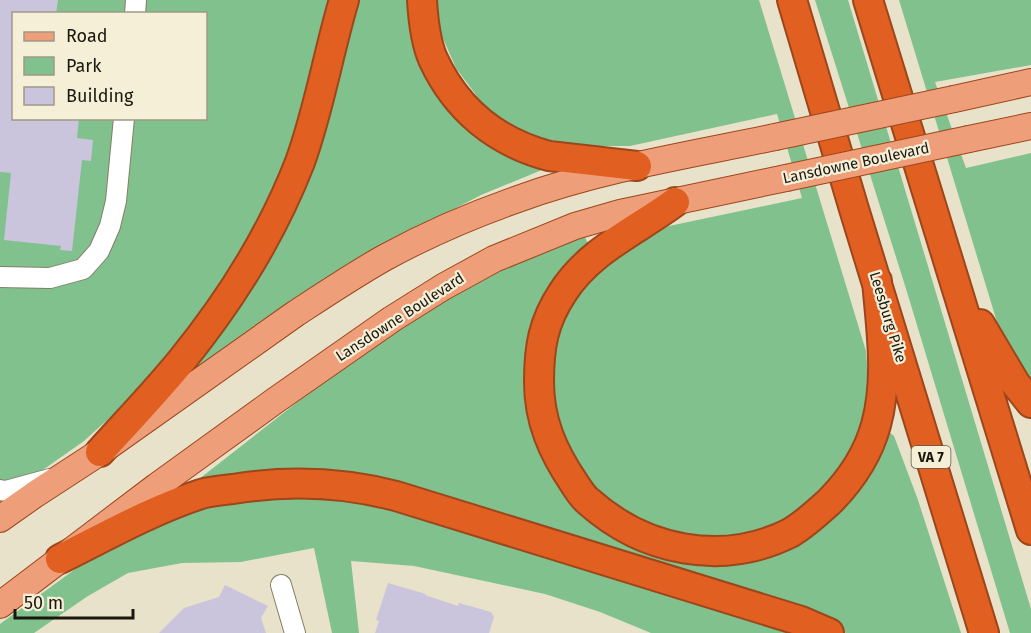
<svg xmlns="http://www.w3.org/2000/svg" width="1031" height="633" font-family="'Fira Sans',sans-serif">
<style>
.green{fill:#80c18e;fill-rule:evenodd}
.building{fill:#cac5dc}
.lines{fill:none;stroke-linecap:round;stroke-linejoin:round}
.minor-casing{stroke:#847e68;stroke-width:22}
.major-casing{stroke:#9c461b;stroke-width:28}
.highway-casing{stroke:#9c461b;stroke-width:32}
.minor{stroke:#fff;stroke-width:20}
.major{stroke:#ee9f7a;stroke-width:26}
.highway{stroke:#e25f22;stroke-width:28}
.major-bridge-casing{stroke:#9c461b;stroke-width:28;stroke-linecap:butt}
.major-bridge{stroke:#ee9f7a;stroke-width:26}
.labels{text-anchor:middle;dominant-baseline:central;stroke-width:4.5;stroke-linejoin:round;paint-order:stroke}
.shield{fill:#f6efd7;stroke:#5c584b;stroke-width:1.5}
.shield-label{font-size:14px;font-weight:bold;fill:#1a170f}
.street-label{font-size:15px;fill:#1a170f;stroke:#f6efd7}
</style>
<rect width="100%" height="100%" fill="#e9e2ca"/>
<!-- green -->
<path class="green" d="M0 0H330L311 83 282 176 224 285 147 384 84 441 0 500ZM14 14H206V118H14Z
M354 0H412L429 70 549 167 481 195 397 239 186 379 220 331Z
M437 0H759L866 351 869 389 866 413 860 434 841 474 782 524 738 538 674 535 634 519 603 498 581 472 566 447 553 399 552 373 556 345 565 315 583 287 606 261 635 241 669 226 802 198 777 114 630 146H583L539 138 508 124 482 103 456 68 438 27Z
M815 0H848L1031 609V633H1010L907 292Z
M899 0H1031V65L935 82 966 168 1031 153V382L1015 358 997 322Z
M585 237 589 246 549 292 544 453 685 560 850 499C860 486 870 474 877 459 882 450 883 440 889 432L894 436 918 500 961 633H846L813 619 411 495 185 490 332 375 393 330 510 262 565 243Z
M293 495 346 497 379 504 810 633H651L600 612 545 594 414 566 351 561 359 633H332L314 548 241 562 182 563 128 573 88 596 34 633H0V624L96 554 182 511 232 500Z"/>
<!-- building -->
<path class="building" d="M0 0H58L56 14H14V118H79L77 138 93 140 91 161 82 160 72 251 60 250 61 246 4 240 11 173 0 172Z
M388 583 426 594 425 595 458 606 459 603 491 612 494 617 489 633H375L379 621 376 620Z
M225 585 268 606 261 618 266 633H159L184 608 219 597Z"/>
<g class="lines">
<defs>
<path id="minor" d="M135 14 136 0
M0 277 50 278 83 269 99 251 110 226 116 201 124 118
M0 490 6 491 50 479
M281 585 295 633"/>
<path id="major" d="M954 99 1031 82
M969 139 1031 126
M0 519 34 495 100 452 295 314C324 295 354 275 384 258 426 235 472 215 518 199 600 169 689 155 775 137
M0 605 157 486 276 400 392 319 443 287 494 259 575 226 620 213 786 178"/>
<path id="highway" d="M422 0C423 17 426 43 433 59 456 109 496 142 549 156L637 166
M792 0 854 209 984 633
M868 0 1031 530
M675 202C636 231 590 250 563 292 543 322 539 347 539 382 539 421 553 452 574 483 578 489 582 496 588 501 644 551 722 567 790 533 804 525 817 513 829 502 850 481 868 454 876 425 889 378 881 328 877 281
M980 324 1015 383 1031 403
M100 452C127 422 156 392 182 360 230 301 272 234 300 162 319 110 328 54 344 0
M60 559C106 536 152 510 201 494 211 491 223 490 233 489 288 480 342 482 396 496L801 621 829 633"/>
</defs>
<!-- minor casing -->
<use href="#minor" class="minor-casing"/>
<!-- major casing -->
<use href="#major" class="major-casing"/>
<!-- highway casing -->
<use href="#highway" class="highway-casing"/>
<!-- minor -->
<use href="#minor" class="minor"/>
<!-- major -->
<use href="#major" class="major"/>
<!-- highway -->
<use href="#highway" class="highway"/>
<defs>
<path id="major-bridge" d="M775 137 954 99
M786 178 969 139"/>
</defs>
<!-- major-bridge casing -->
<use href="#major-bridge" class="major-bridge-casing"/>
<!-- major-bridge -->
<use href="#major-bridge" class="major-bridge"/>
</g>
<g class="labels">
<!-- shield labels -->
<rect class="shield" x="911.5" y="446" width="39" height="22" rx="4.5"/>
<g class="shield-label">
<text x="931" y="457">VA 7</text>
</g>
<!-- street labels -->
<g class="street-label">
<text transform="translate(856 163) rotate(-12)">Lansdowne Boulevard</text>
<text transform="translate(400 317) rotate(-33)">Lansdowne Boulevard</text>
<text transform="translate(888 317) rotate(73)">Leesburg Pike</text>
</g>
</g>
<!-- legend -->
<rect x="12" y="12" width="195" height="108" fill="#f6efd7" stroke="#9e9987" stroke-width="1.5"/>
<rect x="24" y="32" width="30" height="9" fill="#ee9f7a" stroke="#9e9987" stroke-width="1.5"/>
<text x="66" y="42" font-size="18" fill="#1a170f">Road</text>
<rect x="24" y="57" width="30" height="18" fill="#80c18e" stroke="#9e9987" stroke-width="1.5"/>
<text x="66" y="72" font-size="18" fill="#1a170f">Park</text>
<rect x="24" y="87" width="30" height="18" fill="#cac5dc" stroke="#9e9987" stroke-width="1.5"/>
<text x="66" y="102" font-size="18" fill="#1a170f">Building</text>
<!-- scale -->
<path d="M15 609v9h118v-9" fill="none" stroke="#1a170f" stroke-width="3"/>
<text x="24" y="609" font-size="18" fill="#1a170f" stroke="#f6efd7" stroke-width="4.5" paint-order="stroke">50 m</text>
</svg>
